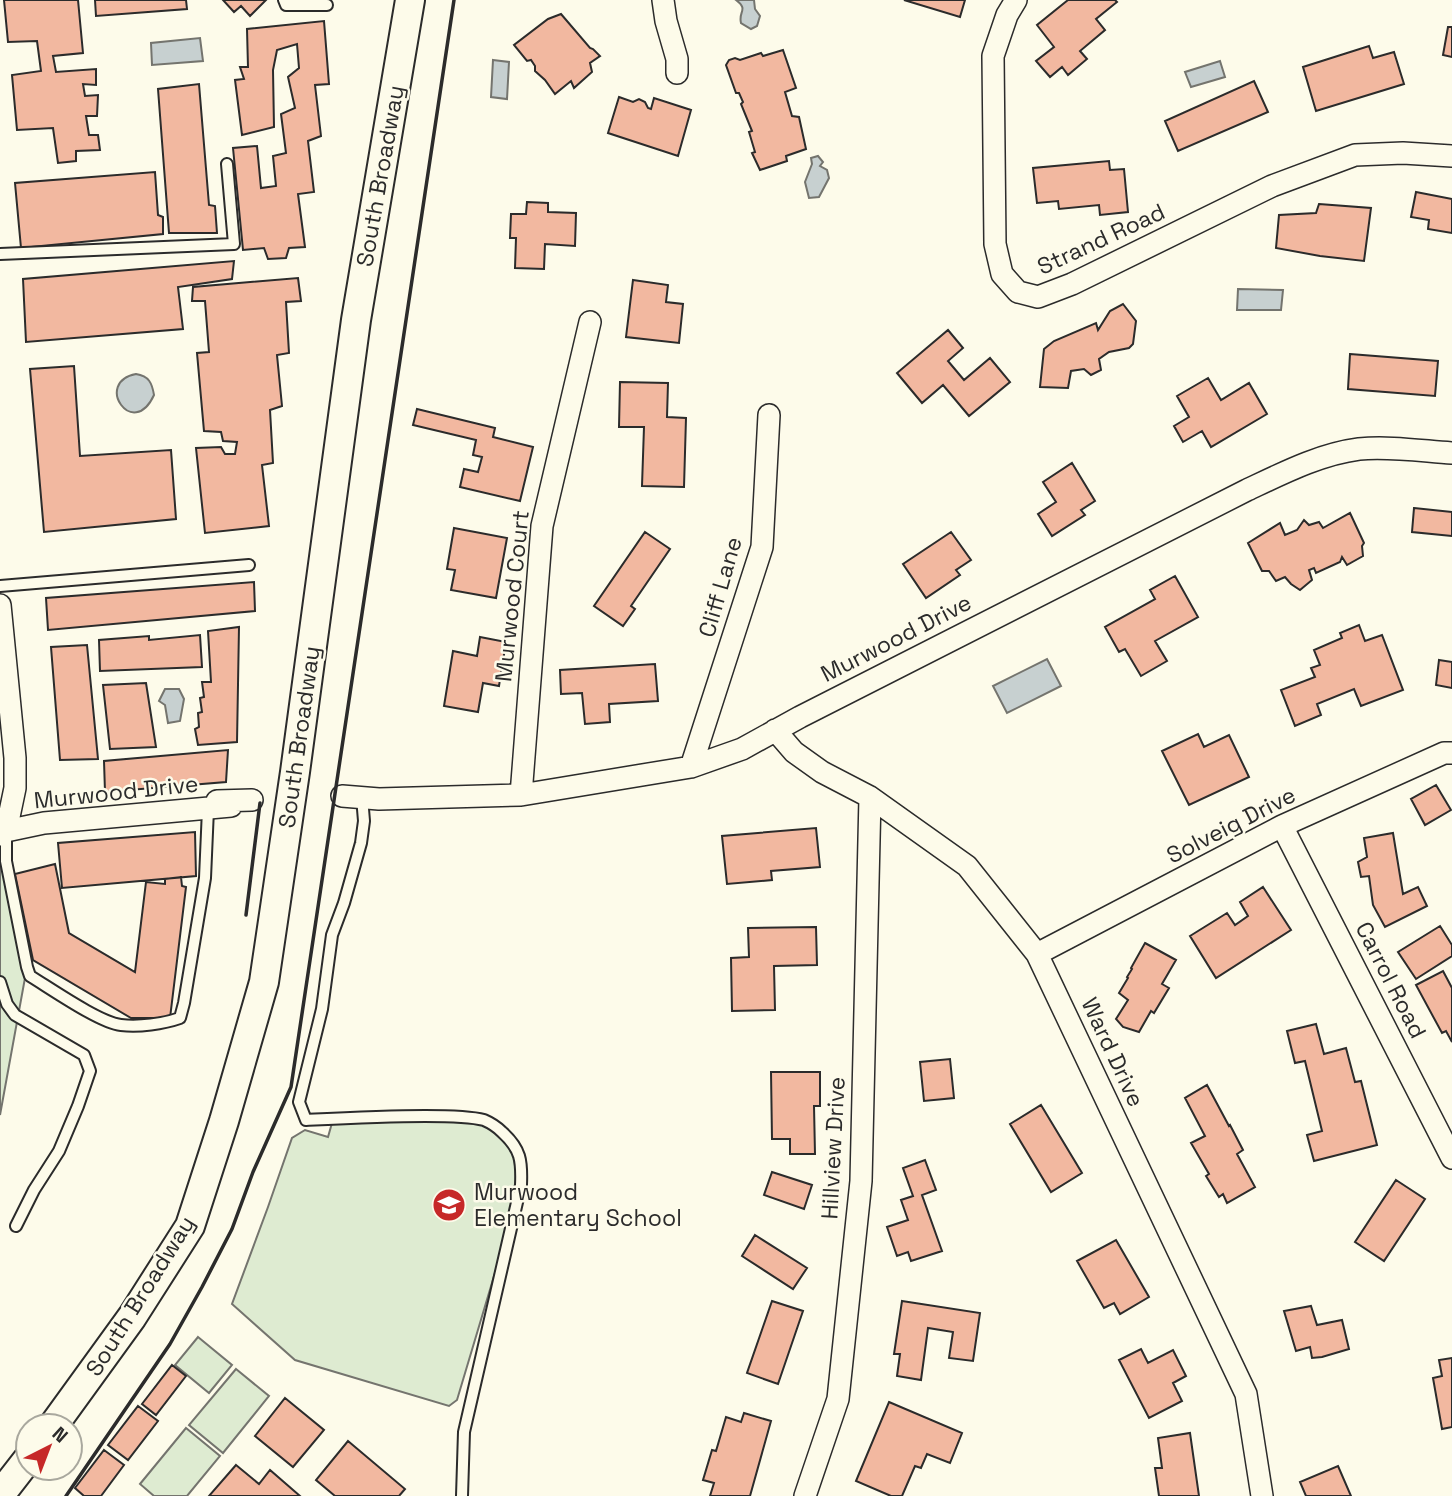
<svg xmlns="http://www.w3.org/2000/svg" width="1452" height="1496" font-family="'Space Grotesk',sans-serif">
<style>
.green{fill:#deebd1;stroke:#74746e;stroke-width:2}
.water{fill:#c7d0d0;stroke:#74746e;stroke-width:2}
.building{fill:#f2b8a0;stroke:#2b2b2b;stroke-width:2}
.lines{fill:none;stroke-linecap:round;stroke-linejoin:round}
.lane-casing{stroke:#2b2b2b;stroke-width:14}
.street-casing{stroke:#2b2b2b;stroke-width:24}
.secondary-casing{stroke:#2b2b2b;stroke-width:32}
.lane{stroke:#fdfbea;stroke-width:10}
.street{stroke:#fdfbea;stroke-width:21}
.secondary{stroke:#fdfbea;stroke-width:28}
.wall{stroke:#2b2b2b;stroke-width:3.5}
.labels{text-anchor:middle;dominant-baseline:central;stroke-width:5;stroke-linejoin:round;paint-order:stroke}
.street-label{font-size:23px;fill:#2b2b2b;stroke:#fdfbea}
.poi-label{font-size:23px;fill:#2b2b2b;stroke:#fdfbea;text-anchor:start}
</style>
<rect width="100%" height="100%" fill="#fdfbea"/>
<!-- green -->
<path class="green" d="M0 835 27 967 0 1115Z
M475 1118 510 1139 519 1176 506 1236 457 1400 449 1406 295 1360 232 1304 268 1207 292 1138 305 1130 328 1137 332 1123Z
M198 1337 232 1365 209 1393 175 1365Z
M236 1369 269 1396 223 1453 189 1425Z
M186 1428 220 1456 187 1496H154L140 1484Z"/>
<!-- water -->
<path class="water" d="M736 0H754L755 9 760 16 757 26 751 29 741 23C738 11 749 10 736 0Z
M200 38 203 61 152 65 151 43Z
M493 60 509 62 507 99 491 97Z
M1220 61 1225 77 1191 87 1185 72Z
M818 156 823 162 820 166 827 170 829 178 819 197 809 198 805 182 812 164 811 158Z
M1238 289 1283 290 1281 310H1237Z
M136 374C149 376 152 383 154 395 133 441 93 382 136 374Z
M1047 659 1061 686 1007 713 993 686Z
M165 689H179L184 699 180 721 168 723 165 705 159 701Z"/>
<!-- building -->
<path class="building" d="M4 0H78L83 53 53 56 56 72 96 69V85L83 84 85 96 98 95 97 116H86L89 135H98L100 150 76 151V161L58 163 53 128 17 130 12 75 41 71 37 41 8 42Z
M95 0H186L187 9 96 16Z
M223 0H266L250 16 241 6 234 12Z
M904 0H965L960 17Z
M1068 0H1115L1117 2 1096 19 1105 30 1080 51 1087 59 1068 75 1062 67 1050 77 1036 61 1054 47 1037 25Z
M561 14 590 48 593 49 600 56 590 63 592 72 574 88 571 81 555 94 545 80 535 71V66L531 60 527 61 514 45 548 19Z
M324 21 329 84 315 85 321 136 308 141 314 192 298 194 305 247 289 248 286 258 268 259 264 248 243 250 233 148 257 146 261 188 276 186 273 156 286 153 281 114 295 108 288 77 299 68 297 44 277 50 273 70 274 127 242 135 235 80 244 79 240 67H248L247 29Z
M1448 27H1452V57L1443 55Z
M1369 46 1373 58 1394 52 1404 84 1316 111 1303 67Z
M783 50 796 88 785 92 792 116 799 117 806 149 786 156 787 161 760 170 752 153 755 152 749 132 752 131 741 104 743 102 739 93H736L726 65 729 60 735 58 740 60 761 53 763 56Z
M1254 81 1268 112 1178 151 1165 121Z
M199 84 209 205 215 206 217 233H169L158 89Z
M619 97 633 102 639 99 645 102 648 108 651 109 654 98 691 110 678 156 608 133Z
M1109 161 1110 170 1124 169 1128 212 1100 215 1099 205 1059 209 1058 201 1037 203 1033 168Z
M155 172 158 215 163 217V234L21 248 15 183Z
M1416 192 1452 199V233L1428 229 1429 220 1411 217Z
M527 202 548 203V212L576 213 575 246 545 244 544 269 515 268 516 238H510L511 214H526Z
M1319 204 1371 208 1364 261 1320 256 1276 248 1279 215 1316 213Z
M234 261 232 279 178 287 183 329 26 342 23 279Z
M298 278 301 301 286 302 289 353 277 355 282 406 270 410 273 463 262 465 269 526 205 533 196 448 221 447 225 454H235L237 442 223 441 221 432 204 431 197 353 209 352 205 301H192L193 287Z
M633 280 668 285 666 302 683 304 679 343 626 337Z
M1123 304 1136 321 1133 344 1129 348 1109 352 1099 359 1101 370 1091 375 1084 369 1071 371 1068 388 1040 387 1044 349 1054 341 1096 323 1098 330 1110 311Z
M948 330 963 348 948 361 964 380 990 358 1010 382 969 416 943 385 922 403 897 373Z
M1350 354 1438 361 1435 396 1348 389Z
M74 366 80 456 171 450 176 519 44 532 30 369Z
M1208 378 1221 400 1249 383 1267 414 1211 447 1202 431 1183 442 1174 426 1189 417 1177 396Z
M620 382 668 383 667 417 686 418 684 487 642 486 644 427H619Z
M417 409 495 428 493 437 533 447 520 501 460 487 464 469 478 472 482 457 473 455 476 440 413 425Z
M1072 463 1095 501 1081 510 1085 515 1052 536 1038 514 1056 502 1043 482Z
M1414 508 1452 512V536L1412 532Z
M1350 513 1364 543 1362 546 1363 556 1347 565 1342 557 1340 562 1316 573 1314 568 1309 570 1312 580 1300 590 1291 584 1285 577 1276 581 1269 571H1262L1248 543 1280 523 1285 535 1297 530 1304 520 1309 525 1319 522 1323 528Z
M454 528 507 538 496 598 451 590 455 570 447 569Z
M645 532 670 549 631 606 635 609 623 626 594 606Z
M951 532 971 560 956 570 960 575 926 598 903 564Z
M1175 576 1198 617 1155 641 1167 661 1141 676 1125 649 1119 652 1105 627 1155 599 1150 590Z
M254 582 255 611 48 630 46 598Z
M1359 625 1365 641 1382 635 1403 690 1361 706 1354 689 1317 704 1321 715 1295 726 1281 690 1315 677 1311 668 1320 665 1314 650 1342 638 1340 633Z
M239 627 237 742 198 745 195 729 199 727 198 713 202 712 200 698 204 697 202 682H211L208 631Z
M200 635 202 667 100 671 99 640 149 636V640Z
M480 637 506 642 499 686 483 683 478 712 444 706 453 651 477 656Z
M87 645 98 759 60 760 51 647Z
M1439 660 1452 662V688L1436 685Z
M655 664 658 701 609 704 610 722 585 724 582 693 561 694 560 670Z
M146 683 156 747 110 749 103 685Z
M1198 734 1204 747 1229 735 1249 777 1189 805 1162 751Z
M228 750 226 782 105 792 104 761Z
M1436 785 1451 810 1425 825 1411 799Z
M816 828 820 867 771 871 772 880 727 884 722 836Z
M195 832 196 876 62 888 58 843Z
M1393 833 1403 894 1418 887 1427 906 1385 927 1373 905 1369 876 1361 877 1358 862 1367 857 1364 838Z
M55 864 69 933 135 972 146 882 165 884V879L181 877 182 886 186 887 170 1018H131L33 960 15 874Z
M1263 887 1291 930 1216 978 1190 936 1227 913 1235 925 1248 916 1240 902Z
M1440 926 1452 945V956L1416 979 1398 952Z
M816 927 817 965 774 966 775 1010 732 1011 731 958 749 957 748 928Z
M1145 943 1176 960 1162 984 1169 988 1154 1013 1151 1011 1139 1032 1123 1027 1116 1019 1128 1000 1119 993 1128 978 1127 977 1132 969 1131 968Z
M1443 971 1452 988V1042L1446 1031 1442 1033 1416 985Z
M1316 1024 1324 1054 1346 1048 1355 1082 1361 1081 1377 1145 1314 1161 1307 1135 1322 1131 1305 1061 1295 1063 1287 1031Z
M950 1059 954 1098 924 1101 920 1062Z
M771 1072H820V1106H814L815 1154H790V1139H772Z
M1207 1085 1229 1126 1230 1125 1243 1150 1237 1154 1255 1187 1227 1203 1223 1194 1219 1197 1206 1176 1209 1174 1191 1143 1205 1136 1185 1098Z
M1041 1105 1082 1173 1051 1192 1010 1124Z
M925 1160 936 1190 922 1195 942 1251 911 1261 908 1252 897 1256 887 1227 908 1220 901 1200 913 1196 903 1168Z
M772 1172 812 1185 804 1209 764 1195Z
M1396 1180 1425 1199 1384 1261 1355 1242Z
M755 1235 807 1268 793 1289 742 1256Z
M1116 1240 1149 1297 1120 1314 1114 1303 1104 1308 1077 1261Z
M772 1301 803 1311 778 1384 747 1373Z
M902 1301 980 1313 973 1361 949 1358 953 1332 928 1328 921 1380 897 1376 900 1354H894Z
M1311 1306 1317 1325 1342 1320 1349 1349 1322 1357 1312 1358 1310 1347 1296 1351 1284 1311Z
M1141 1349 1148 1363 1173 1350 1186 1376 1173 1383 1182 1401 1149 1418 1119 1360Z
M1452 1358V1427L1442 1429 1433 1378 1442 1376 1439 1360Z
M172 1365 186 1376 156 1415 142 1404Z
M285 1398 324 1430 293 1467 255 1436Z
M889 1402 962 1433 950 1463 927 1454 921 1468 915 1466 902 1496H891L856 1481Z
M138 1406 158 1421 128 1460 108 1445Z
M744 1413 771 1421 750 1496H710L714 1483 703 1480 712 1450 716 1451 726 1417 741 1422Z
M1190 1433 1199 1496H1159L1155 1468H1162L1158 1438Z
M348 1441 405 1489 399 1496H335L316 1480Z
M104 1450 124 1465 101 1496H84L75 1488Z
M236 1465 259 1484 270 1470 300 1496H209Z
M1338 1466 1351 1496H1306L1300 1482Z"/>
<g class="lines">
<defs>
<path id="lane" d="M284 0 286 5H327
M0 254 234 244 227 164
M0 586 249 565
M362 797 364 821 361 843 344 903 332 935 322 1009 299 1102 306 1120C346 1118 385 1116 425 1116 441 1116 469 1116 484 1120 491 1123 497 1127 502 1132 521 1149 522 1161 521 1185L464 1432 462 1496
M6 831V861L27 967 30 976C50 988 100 1023 121 1025 139 1027 163 1024 180 1018L184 1003 205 878 208 809
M0 982 7 1004 15 1015 84 1055 90 1071 78 1106 59 1151 34 1190 16 1226"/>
<path id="street" d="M663 0 666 21 677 59V73
M1016 0 1007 15 993 56 995 244 1002 274 1018 292 1038 297 1072 284 1272 186 1355 155 1403 153 1452 156
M0 605 15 758V788L6 831 0 835
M775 730 794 752 822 772 870 797 967 866 1037 954 1246 1394 1262 1496
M691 767 762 547 769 415
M521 795 542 526 590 322
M342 796 379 799 521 795 691 767 742 749 800 717 1247 490C1283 473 1320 454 1359 449 1389 446 1422 451 1452 453
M217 801 252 800
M1282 826 1452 1158
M6 831 44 823 231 806
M1037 954 1282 826 1444 753H1452
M805 1496 838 1399 861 1181 870 797"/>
<path id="secondary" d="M53 1426 132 1317 190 1226 224 1121 264 982 295 772 356 320 410 0
M0 1495 28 1459"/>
</defs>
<!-- lane casing -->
<use href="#lane" class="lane-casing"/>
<!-- street casing -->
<use href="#street" class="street-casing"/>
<!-- secondary casing -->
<use href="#secondary" class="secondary-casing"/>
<!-- lane -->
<use href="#lane" class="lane"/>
<!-- street -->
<use href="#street" class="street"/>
<!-- secondary -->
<use href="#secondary" class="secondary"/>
<!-- wall -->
<path class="wall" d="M246 915 260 803
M66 1496 170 1344 202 1287 232 1229 253 1172 291 1087 454 0"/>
</g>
<!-- icons -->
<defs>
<symbol id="school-disc" viewBox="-11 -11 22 22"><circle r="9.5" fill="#c62828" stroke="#fdfbea"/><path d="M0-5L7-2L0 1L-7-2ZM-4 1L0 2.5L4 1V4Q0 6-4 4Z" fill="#fff"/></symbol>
</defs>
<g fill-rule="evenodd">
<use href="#school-disc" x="430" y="1186" width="38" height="38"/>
</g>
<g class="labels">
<!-- street labels -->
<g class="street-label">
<text transform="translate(380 176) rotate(-80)">South Broadway</text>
<text transform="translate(1101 239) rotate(-25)">Strand Road</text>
<text transform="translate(720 587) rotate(-74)">Cliff Lane</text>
<text transform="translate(512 596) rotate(-84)">Murwood Court</text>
<text transform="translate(896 638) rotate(-27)">Murwood Drive</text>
<text transform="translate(299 737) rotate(-82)">South Broadway</text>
<text transform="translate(116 792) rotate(-6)">Murwood Drive</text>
<text transform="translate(1231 825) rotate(-27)">Solveig Drive</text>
<text transform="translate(1391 980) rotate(63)">Carrol Road</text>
<text transform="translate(1113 1052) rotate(65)">Ward Drive</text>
<text transform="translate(833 1148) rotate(-87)">Hillview Drive</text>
<text transform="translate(140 1296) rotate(-58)">South Broadway</text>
</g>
<!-- poi labels -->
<g class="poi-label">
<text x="474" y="1192">Murwood<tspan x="474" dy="26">Elementary School</tspan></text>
</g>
</g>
<!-- north arrow -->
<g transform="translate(49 1447) rotate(42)"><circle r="33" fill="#fdfbea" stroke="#a9a89e" stroke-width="2"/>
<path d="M0-5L12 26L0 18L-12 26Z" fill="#c62828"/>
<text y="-10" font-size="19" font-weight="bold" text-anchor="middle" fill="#2b2b2b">N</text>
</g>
</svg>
